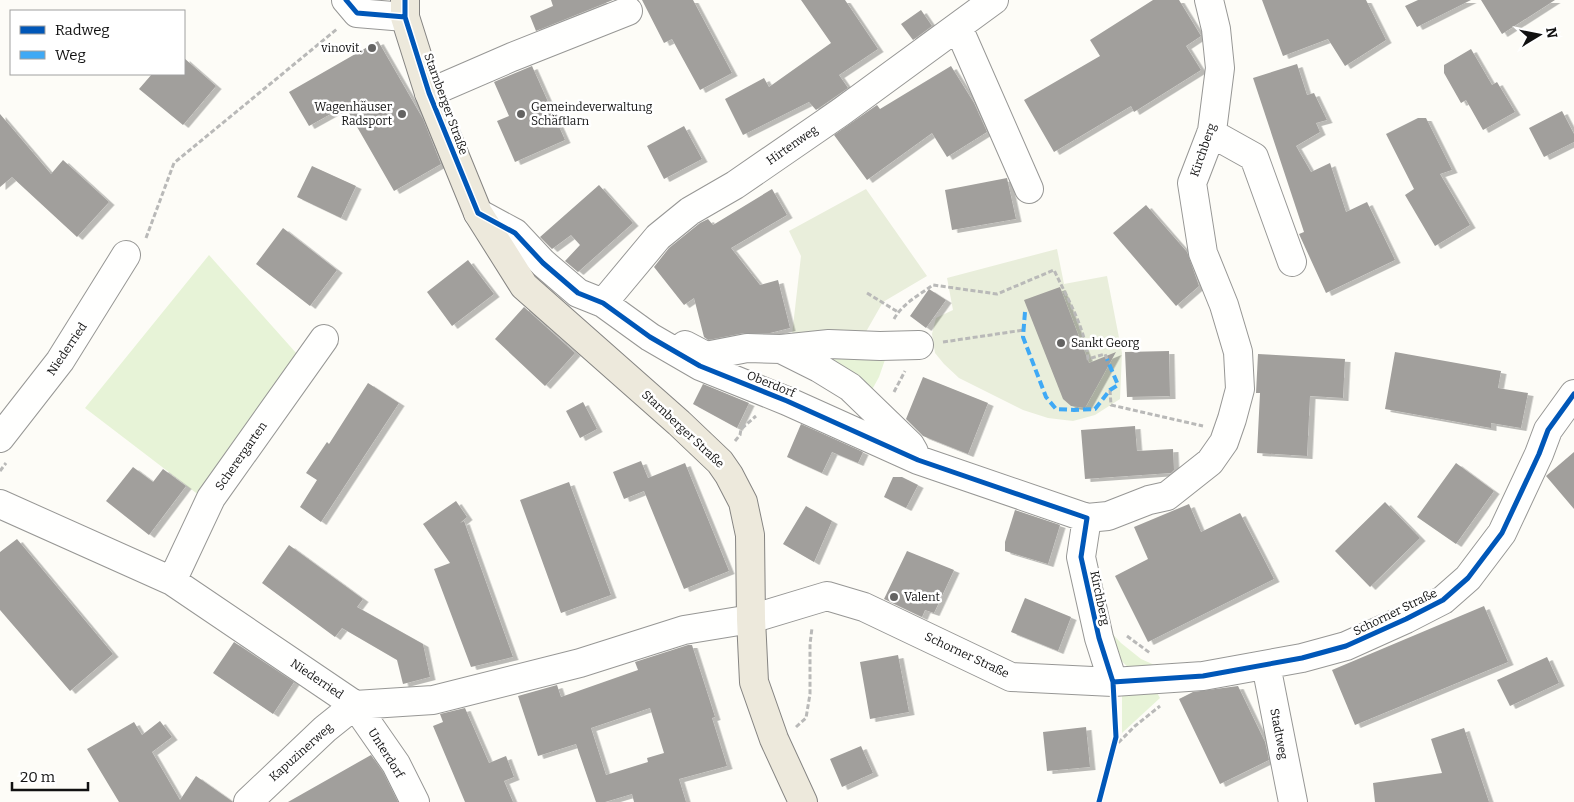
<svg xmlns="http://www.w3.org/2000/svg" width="1574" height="802" font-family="Bitter,serif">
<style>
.green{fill:#e7f3d7}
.cemetery{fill:#e9eedb}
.building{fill:#a19f9c;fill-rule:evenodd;filter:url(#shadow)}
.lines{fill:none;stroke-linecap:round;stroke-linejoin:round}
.minor-casing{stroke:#979795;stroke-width:30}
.major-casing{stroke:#858482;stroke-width:30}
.path{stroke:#b9b9b8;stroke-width:3;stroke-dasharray:5 2.5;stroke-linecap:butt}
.minor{stroke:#fffffe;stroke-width:28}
.major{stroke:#ede9dc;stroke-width:28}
.quiet{stroke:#3fa9f5;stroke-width:4;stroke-dasharray:8 4;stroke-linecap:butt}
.cycleway-casing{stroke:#fff;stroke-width:8}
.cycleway{stroke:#0057b8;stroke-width:5}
.poi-dot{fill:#646362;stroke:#fff;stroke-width:2}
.labels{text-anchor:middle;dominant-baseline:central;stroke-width:5;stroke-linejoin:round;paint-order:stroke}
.poi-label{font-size:12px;fill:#111;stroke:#fff;text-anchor:start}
.street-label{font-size:12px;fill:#111;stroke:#fff}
</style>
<defs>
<filter id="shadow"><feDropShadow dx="5.5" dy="3" stdDeviation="0" flood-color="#0004"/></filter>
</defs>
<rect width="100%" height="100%" fill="#fdfcf7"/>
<!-- green -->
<path class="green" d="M209 255 297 354 204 499 85 408Z
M887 354 879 377 868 397 825 355Z
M1104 625 1121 643 1141 659 1166 670H1131L1114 654Z
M1156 691 1160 698 1122 733V696Z"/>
<!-- cemetery -->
<path class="cemetery" d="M866 189 927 276 883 302 863 337 792 335 801 256 789 231Z
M1057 249 1064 284 1107 276 1122 353 1120 399 1095 415 1073 421 1048 418 1023 410 959 378 944 364 935 353 932 334 936 318 953 310 947 278Z"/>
<!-- building -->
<path class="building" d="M551 0H613L536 31 530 16 553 6Z
M642 0H693L732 73 700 90 672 39 664 43Z
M801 0H845L878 49 839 75 848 88 816 110 809 102 743 135 725 99 764 78 769 87 831 43Z
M1153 0H1179L1201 36 1186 46 1201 70 1134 112 1131 106 1054 152 1024 100 1100 56 1090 40Z
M1262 0H1366L1386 40 1345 66 1328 39 1283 56Z
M1418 0H1471L1417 27 1405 6Z
M1481 0H1555L1502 34Z
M921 10 932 26 913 40 901 24Z
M378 41 423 119 441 164 394 191 345 106 309 126 289 92Z
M1471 49 1492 85 1497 82 1515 112 1483 130 1466 100 1461 103 1444 73V65Z
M184 58 216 86 183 125 139 89 152 74H184Z
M1297 64 1307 95 1314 93 1327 120 1316 123 1320 132 1296 146 1311 172 1330 163 1346 212 1367 202 1395 260 1326 293 1299 234 1304 232 1253 78Z
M532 66 565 140 515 162 497 121 509 116 494 82Z
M951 66 974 103 987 132 947 157 932 133 867 180 834 135 877 105 880 109Z
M1562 111 1574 134V142L1544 157 1529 128Z
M0 114 51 174 63 160 109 202 77 237 12 177 0 187Z
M1418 118H1426L1452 170 1440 174 1470 225 1435 246 1405 195 1414 189 1386 134Z
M684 126 702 159 664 179 647 146Z
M312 166 356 186 341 218 297 197Z
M1007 178 1016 219 952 230 945 190Z
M599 185 633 223 578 272 565 261 580 245 571 235 552 249 540 237Z
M772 189 787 215 731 248 760 285 778 280 790 328 770 333H744L708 340 704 337 694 298 684 305 654 267 669 248 700 223 708 219 713 225Z
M1146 205 1187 252 1199 286 1176 306 1113 233Z
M283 228 337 270 310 306 256 264Z
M468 260 494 294 452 326 427 292Z
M1060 287 1089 363 1116 352 1085 408 1071 406 1063 399 1024 300Z
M929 289 946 300 926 328 910 316Z
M524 307 575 353 545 386 495 339Z
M1169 351 1170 396 1127 397 1125 352Z
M1395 352 1501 371 1498 388 1528 393 1521 428 1491 423V428L1385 409Z
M1258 354 1345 359 1343 398 1310 396 1307 456 1257 453 1260 393H1256Z
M923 377 988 403 968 454 923 436 906 419Z
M368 383 399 403 321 522 300 507 317 480 306 473 327 442 329 444Z
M703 384 749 403 737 428 693 404Z
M583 402 597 429 580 438 566 411Z
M801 424 863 452 858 463 832 452 822 473 787 457Z
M1135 426 1137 451 1173 449 1174 470 1171 473 1085 479 1081 430Z
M1574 452V509L1546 476Z
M641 461 648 478 685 463 729 571 684 589 644 491 624 499 613 472Z
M1456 463 1494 491 1456 544 1417 517Z
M133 467 153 482 163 469 186 486 149 535 106 501Z
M893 477H902L918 485 906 508 884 497Z
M569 482 611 595 561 613 520 500Z
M456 501 467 517 460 523 464 521 513 657 471 667 434 569 450 563 423 524Z
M1385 502 1420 538 1370 587 1335 551Z
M1189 504 1201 532 1240 513 1274 579 1148 642 1115 576 1148 559 1134 527Z
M806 506 832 521 814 562 783 544Z
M1015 510 1060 525 1048 564 1005 551V542Z
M17 539 113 654 70 691 0 610V552Z
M289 545 363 599 357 607 423 644 430 677 403 684 397 660 342 628 335 637 262 583Z
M907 551 954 570 934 613 925 610 922 617 884 599Z
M1025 598 1071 617 1058 651 1011 632Z
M1484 606 1508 662 1355 725 1332 670Z
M234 642 294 682 273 714 213 673Z
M688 645H692L715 717 712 718 727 766 679 779 686 802H634L632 794 605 802H596L576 744 538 756 518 696 557 685 561 697 638 670 635 662ZM650 708 664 753 647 758 648 762 606 775 591 728Z
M898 655 909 712 870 719 860 662Z
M1547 657 1559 683 1510 706 1497 680Z
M1238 686 1265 742 1269 760 1220 784 1179 699 1193 692Z
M465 708 489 763 506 756 514 777 504 781 513 802H465L433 726 443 722 440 714Z
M160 721 172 737 152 752 180 800 196 776 233 802H119L87 749 134 722 142 735Z
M1086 727 1090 767 1047 771 1043 732Z
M1464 728 1489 802H1375L1373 783 1442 773 1431 739Z
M861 746 873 773 842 787 830 759Z
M371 755 383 772 398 802H288Z"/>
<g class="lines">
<defs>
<path id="minor" d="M346 0 357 13 405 17
M958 27 1029 189
M429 93 512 57 628 11
M1211 133 1254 157 1292 262
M478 213 515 233 543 263 578 293 603 303 650 337 700 366 787 401 918 460 1087 518 1108 516 1149 500 1167 496 1210 462 1224 442 1232 419 1240 389 1238 352 1224 305 1203 253 1192 183 1212 131 1220 68 1216 29 1209 0
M603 303 658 237 690 211 735 185 841 112 994 0
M685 345 706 356 747 348 781 349 829 344 880 346 919 345
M781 349 819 368 850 387 910 445 914 452
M0 438 60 361 126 255
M0 504 172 581 355 705 433 700 580 663 684 630 751 619 827 596 864 607 1011 677 1113 682 1203 676 1302 658 1346 646 1406 619 1443 600 1468 578 1502 533 1539 454 1548 430 1574 394
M1087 518 1081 557 1099 638 1113 682
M172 581 211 498 324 339
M1266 665 1293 802
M355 705 396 764 415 802
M248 802 325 729 355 705"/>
<path id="major" d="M405 0V17L429 93 478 213 524 286 679 423 720 462 729 475 743 502 750 535 751 619 754 682 774 739 803 802"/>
</defs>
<!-- minor casing -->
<use href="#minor" class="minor-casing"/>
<!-- major casing -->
<use href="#major" class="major-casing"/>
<!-- path -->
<path class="path" d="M146 238 174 163 337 29
M867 293 898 312
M894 319C902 304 919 295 933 285L997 294 1054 270C1067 298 1085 327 1088 359L1105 354 1107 359
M943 342 1024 330
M1110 390 1111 405 1203 426
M894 392 905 371
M735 441 740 435 741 429 756 416
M0 471 6 463
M1127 636 1150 653
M796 727 806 718 810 694V644L812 628
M1113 748 1135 726 1160 706
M1099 802 1116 737 1114 707"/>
<!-- minor -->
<use href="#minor" class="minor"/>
<!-- major -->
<use href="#major" class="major"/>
<!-- quiet -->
<path class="quiet" d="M1025 312 1023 337 1046 397 1056 409 1074 410 1095 409 1110 390 1118 385 1107 359"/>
<defs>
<path id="cycleway" d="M346 0 357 13 405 17
M405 0V17L429 93 478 213 515 233 543 263 578 293 603 303 650 337 700 366 787 401 918 460 1087 518 1081 557 1099 638 1113 682 1116 737 1099 802
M1113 682 1203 676 1302 658 1346 646 1406 619 1443 600 1468 578 1502 533 1539 454 1548 430 1574 394"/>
</defs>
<!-- cycleway casing -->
<use href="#cycleway" class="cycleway-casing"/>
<!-- cycleway -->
<use href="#cycleway" class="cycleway"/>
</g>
<!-- markers -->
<g class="poi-dot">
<circle cx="372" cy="48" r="5"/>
<circle cx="402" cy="114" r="5"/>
<circle cx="521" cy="114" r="5"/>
<circle cx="1061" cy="343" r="5"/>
<circle cx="894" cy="597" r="5"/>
</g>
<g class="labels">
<!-- poi labels -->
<g class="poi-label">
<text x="362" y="48" text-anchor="end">vinovit.</text>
<text x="392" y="107" text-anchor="end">Wagenhäuser<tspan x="392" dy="14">Radsport</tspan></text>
<text x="531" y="107">Gemeindeverwaltung<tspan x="531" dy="14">Schäftlarn</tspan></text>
<text x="1071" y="343">Sankt Georg</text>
<text x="904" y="597">Valent</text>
</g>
<!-- street labels -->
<g class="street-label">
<text transform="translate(446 104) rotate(70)">Starnberger Straße</text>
<text transform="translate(792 145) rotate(-35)">Hirtenweg</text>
<text transform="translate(1203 150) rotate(-71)">Kirchberg</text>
<text transform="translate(67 349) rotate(-56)">Niederried</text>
<text transform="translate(771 384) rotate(22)">Oberdorf</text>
<text transform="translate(683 429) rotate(43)">Starnberger Straße</text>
<text transform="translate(241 456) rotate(-55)">Scherergarten</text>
<text transform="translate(1100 598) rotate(78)">Kirchberg</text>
<text transform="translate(1395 612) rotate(-26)">Schorner Straße</text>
<text transform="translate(967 655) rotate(25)">Schorner Straße</text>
<text transform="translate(317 679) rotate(34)">Niederried</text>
<text transform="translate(1279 734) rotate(79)">Stadtweg</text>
<text transform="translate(301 752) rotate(-42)">Kapuzinerweg</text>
<text transform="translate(386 753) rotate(58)">Unterdorf</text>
</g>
</g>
<!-- legend -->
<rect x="10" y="10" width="175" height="65" fill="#ffffff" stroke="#a0a0a0"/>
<rect x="20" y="26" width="25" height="8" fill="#0057b8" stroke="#a0a0a0"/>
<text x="55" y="35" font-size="15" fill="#111111">Radweg</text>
<rect x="20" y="51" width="25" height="8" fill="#3fa9f5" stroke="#a0a0a0"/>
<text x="55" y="60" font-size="15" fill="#111111">Weg</text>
<!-- north arrow -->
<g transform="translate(1539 35) rotate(80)" stroke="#ffffff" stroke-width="4" paint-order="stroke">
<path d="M0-4L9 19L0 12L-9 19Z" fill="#111111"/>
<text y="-8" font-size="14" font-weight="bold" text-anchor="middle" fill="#111111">N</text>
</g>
<!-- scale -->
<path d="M12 782v8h76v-8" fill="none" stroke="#111111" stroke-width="2.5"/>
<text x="20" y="782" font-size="15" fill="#111111" stroke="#ffffff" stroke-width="4" paint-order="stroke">20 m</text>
</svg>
